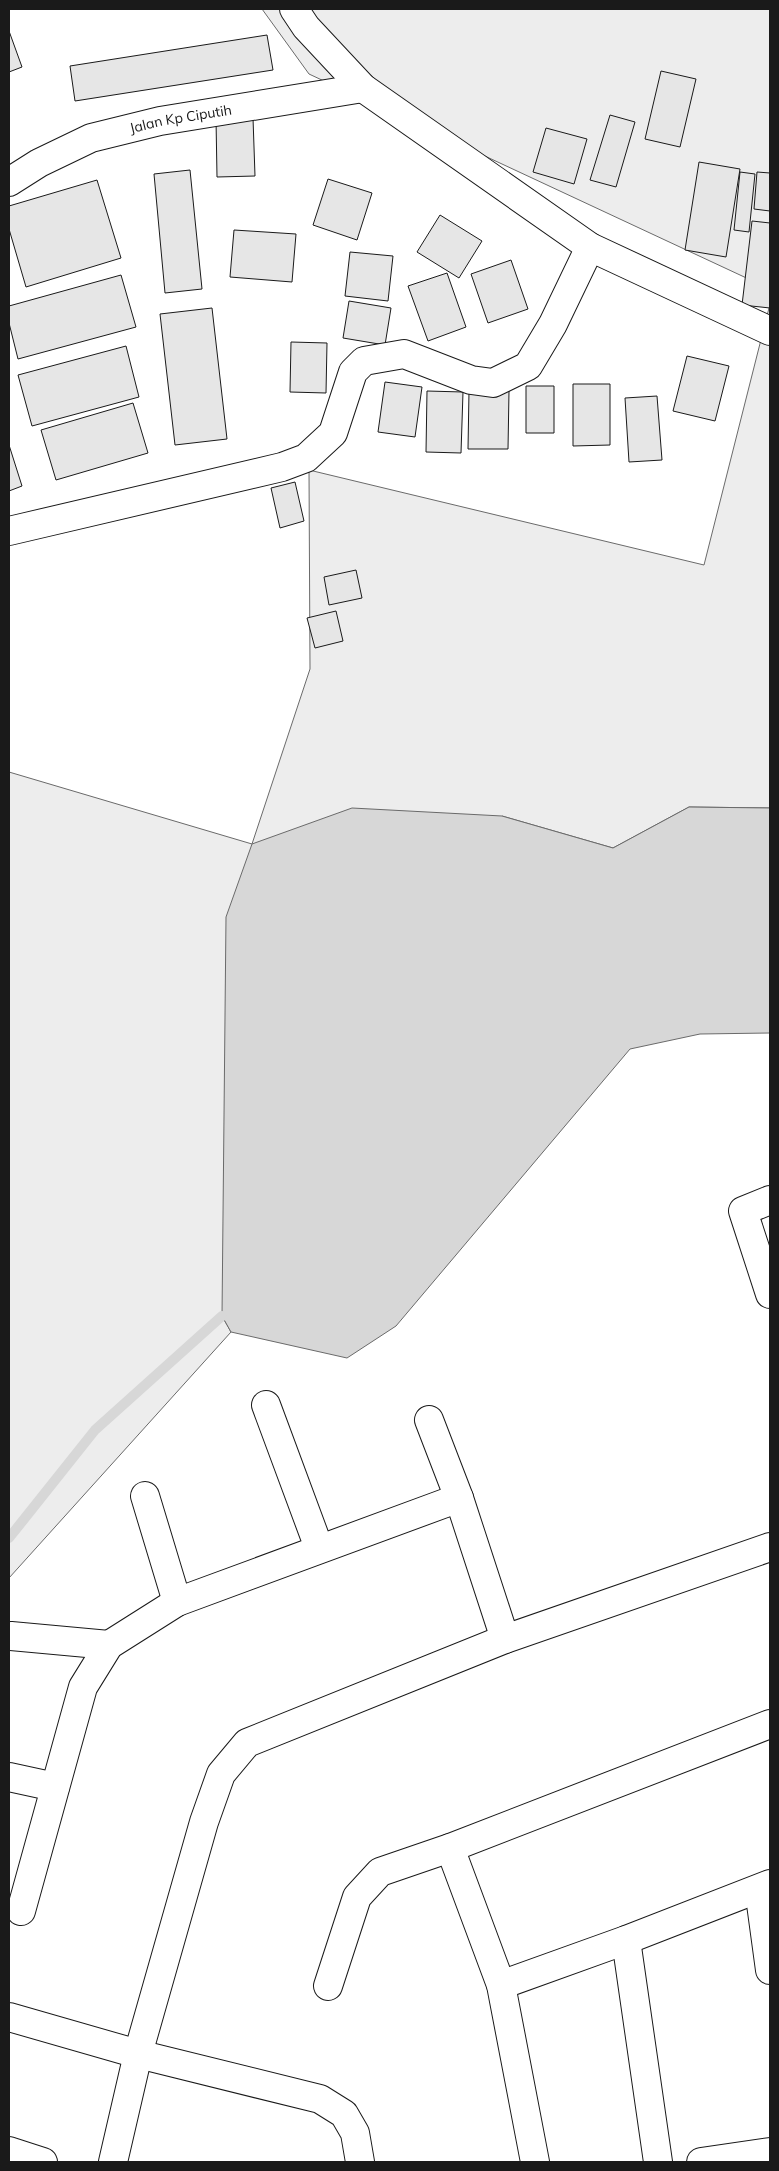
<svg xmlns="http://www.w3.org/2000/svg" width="779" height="2171" font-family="Mulish,sans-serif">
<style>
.built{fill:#ededed;stroke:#6a6a6a}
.water{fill:#d7d7d7;stroke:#6a6a6a}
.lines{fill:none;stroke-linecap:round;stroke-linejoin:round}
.stream{stroke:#d7d7d7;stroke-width:10}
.building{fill:#e6e6e6;stroke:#1a1a1a}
.minor-casing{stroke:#1a1a1a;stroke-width:30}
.minor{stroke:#fff;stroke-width:28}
.labels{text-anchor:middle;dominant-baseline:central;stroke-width:4;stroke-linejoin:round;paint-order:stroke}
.street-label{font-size:14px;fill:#1a1a1a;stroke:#fff}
</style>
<rect width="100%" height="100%" fill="#fff"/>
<!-- built -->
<path class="built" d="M262 9H770V289L309 74Z
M770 304V808L689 807 613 848 502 816 222 1316 231 1332 9 1578V772L252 844 310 669 309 470 704 565Z"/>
<!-- water -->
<path class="water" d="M689 807 770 808V1033L700 1034 630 1049 396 1326 347 1358 231 1332 222 1316 226 917 252 844 352 808 502 816 613 848Z"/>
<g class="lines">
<!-- stream -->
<path class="stream" d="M9 1538 95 1430 222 1316"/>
</g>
<!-- building -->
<path class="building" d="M9 31 22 67 9 72Z
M267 35 273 70 75 101 70 66Z
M661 71 696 79 680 147 645 139Z
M610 115 635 122 616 187 590 180Z
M253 118 255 176 217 177 216 119Z
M546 128 587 139 574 184 533 172Z
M699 162 740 169 726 257 685 250Z
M190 170 202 289 165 293 154 174Z
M740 172 755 174 749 232 734 230Z
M757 172 770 173V211L754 209Z
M328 179 372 193 357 240 313 225Z
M97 180 121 258 26 287 9 229V206Z
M440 215 482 241 459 278 417 252Z
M752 221 770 223V308L742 305Z
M234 230 296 234 292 282 230 277Z
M350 252 393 256 388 301 345 296Z
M511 260 528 309 488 323 471 274Z
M447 273 466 327 428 341 408 286Z
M121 275 136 327 18 359 9 323V306Z
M349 301 391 308 385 345 343 338Z
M212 308 227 439 175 445 160 314Z
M291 342 327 343 326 393 290 392Z
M126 346 139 397 32 426 18 375Z
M687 356 729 366 715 421 673 411Z
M385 382 422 387 415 437 378 432Z
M573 384H610V445L573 446Z
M526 386H554V433H526Z
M427 391 463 392 461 453 426 452Z
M469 391H509L508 449H468Z
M657 396 662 460 629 462 625 398Z
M133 403 148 453 56 480 41 430Z
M9 445 22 486 9 491Z
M295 482 304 521 280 528 271 488Z
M356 570 362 598 329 605 324 577Z
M336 611 343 641 315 648 307 618Z"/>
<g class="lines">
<defs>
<g id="minor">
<path d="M294 9 306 27 363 88 590 247 770 331"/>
<path id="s1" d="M9 182 39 163 91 138 160 121 363 88"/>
<path d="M9 531 282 467 306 458 333 433 353 372 364 361 404 354 471 380 493 383 528 366 553 324 590 247"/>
<path d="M770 1200 743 1211 770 1294"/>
<path d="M266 1405 319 1548"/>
<path d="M429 1420 459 1498"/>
<path d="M145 1496 177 1602"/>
<path d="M11 1636 109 1645"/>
<path d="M9 1777 55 1787"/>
<path d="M450 1848 501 1985 535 2162"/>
<path d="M759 1889 770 1970"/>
<path d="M21 1911 83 1687 109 1645 177 1602 459 1498 505 1639"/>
<path d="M626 1940 658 2162"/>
<path d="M501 1985 626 1940 770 1884"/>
<path d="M328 1986 357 1897 380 1872 450 1848 770 1724"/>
<path d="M9 2017 138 2054 320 2099 344 2114 355 2133 360 2162"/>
<path d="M9 2151 43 2162"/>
<path d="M113 2162 138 2054 204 1822 221 1774 247 1743 505 1639 770 1547"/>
<path d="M701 2162 770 2152"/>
</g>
</defs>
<!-- minor casing -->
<use href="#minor" class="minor-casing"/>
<!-- minor -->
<use href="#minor" class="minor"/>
</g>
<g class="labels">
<!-- street labels -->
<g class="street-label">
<text stroke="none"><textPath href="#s1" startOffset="185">Jalan Kp Ciputih</textPath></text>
</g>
</g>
<!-- border -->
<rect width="779" height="2171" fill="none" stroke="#1a1a1a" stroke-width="20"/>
</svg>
